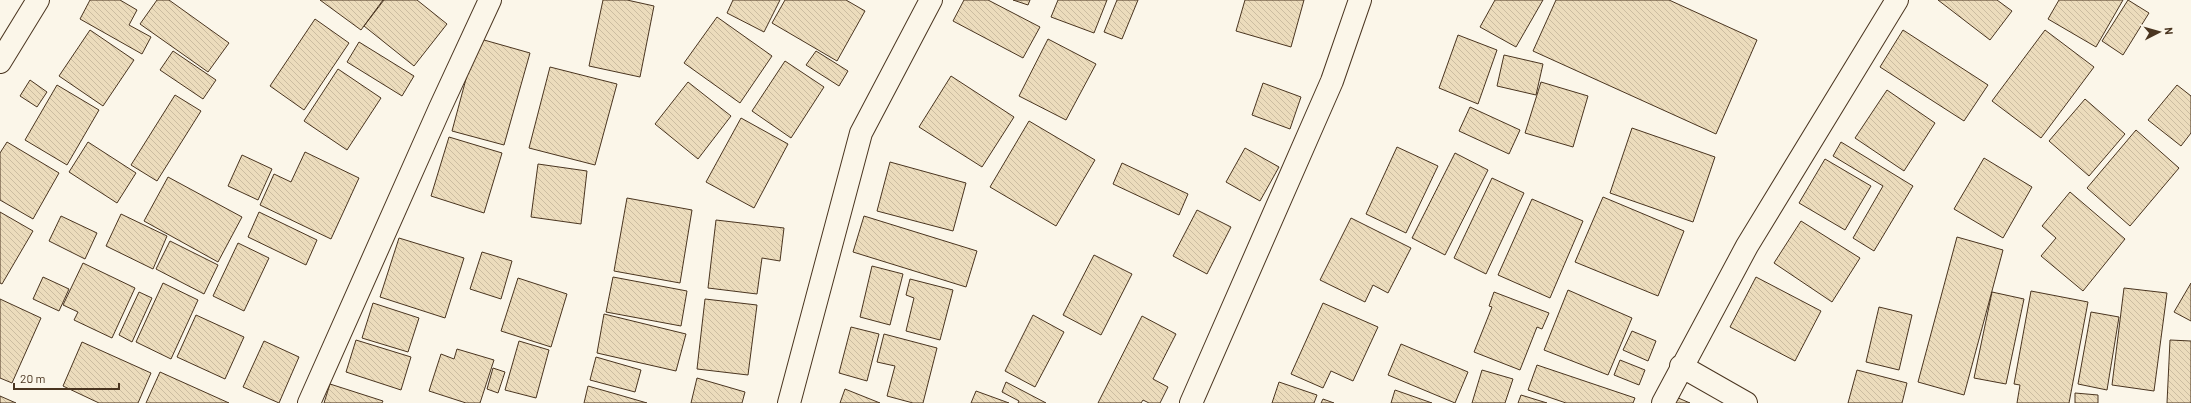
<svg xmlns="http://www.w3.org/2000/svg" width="2191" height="403" font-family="Barlow,sans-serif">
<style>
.building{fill:url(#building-back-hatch);stroke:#4a3520}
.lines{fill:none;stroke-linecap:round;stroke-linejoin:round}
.minor-casing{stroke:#4a3520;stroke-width:24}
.minor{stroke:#fbf6e9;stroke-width:22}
</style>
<defs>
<pattern id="building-back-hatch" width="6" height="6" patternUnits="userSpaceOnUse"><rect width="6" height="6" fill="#ecdcbc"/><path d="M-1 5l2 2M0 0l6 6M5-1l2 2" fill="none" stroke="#ccbda1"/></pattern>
</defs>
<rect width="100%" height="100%" fill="#fbf6e9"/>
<!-- building -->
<path class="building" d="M90 0H120L137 10 129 25 151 37 142 54 80 19Z
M157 0H169L229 43 208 72 140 24Z
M320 0H383L361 30Z
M384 0H417L447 24 414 66 364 26Z
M603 0H627L654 6 640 77 589 66Z
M733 0H780L764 32 727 13Z
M785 0H846L865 11 837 61 772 23Z
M964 0H988L1040 27 1023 58 953 21Z
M1013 0H1030L1028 5Z
M1058 0H1107L1094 33 1051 17Z
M1117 0H1138L1122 39 1104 32Z
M1245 0H1304L1291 47 1236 31Z
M1495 0H1543L1516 47 1480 27Z
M1556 0H1669L1757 40 1716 134 1533 51Z
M1938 0H1997L2012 11 1990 40Z
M2059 0H2123L2096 47 2048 19Z
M2128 0 2149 13 2123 55 2102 41Z
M717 17 772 56 740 103 684 63Z
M315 19 349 43 304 110 270 86Z
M90 30 134 60 103 106 59 76Z
M1903 30 1988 85 1964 121 1880 67Z
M2045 30 2094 67 2041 138 1992 101Z
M1458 35 1497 50 1478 104 1439 88Z
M477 38 530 53 504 145 452 131Z
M1048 39 1096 64 1066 120 1019 96Z
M359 42 414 76 402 96 347 62Z
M173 51 216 80 203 99 160 70Z
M816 51 848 71 839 86 806 65Z
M1504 55 1543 64 1536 95 1497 86Z
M785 61 824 87 791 138 752 111Z
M550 67 617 84 595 165 529 148Z
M338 69 381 98 347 150 304 121Z
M951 76 1014 117 982 167 919 127Z
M30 80 47 92 37 107 20 96Z
M688 82 731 116 698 159 655 124Z
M1541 82 1588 96 1573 147 1525 133Z
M1263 83 1301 97 1290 129 1252 115Z
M57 85 99 110 67 165 25 140Z
M2177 85 2191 96V133L2181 146 2148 120Z
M1887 90 1935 123 1904 171 1855 138Z
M175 95 201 111 157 181 131 165Z
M2085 99 2125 134 2089 176 2049 141Z
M1470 107 1520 130 1509 154 1459 131Z
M741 118 788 144 754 208 706 182Z
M1029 121 1095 160 1056 226 990 187Z
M1632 128 1715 157 1693 222 1610 193Z
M2136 130 2179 168 2130 226 2087 188Z
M449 137 502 153 484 213 431 196Z
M7 142 59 173 33 219 0 200V153Z
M88 142 136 173 117 203 69 172Z
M1841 142 1913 186 1874 251 1853 238 1883 186 1833 156Z
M1397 147 1438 166 1406 233 1366 214Z
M1245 148 1279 167 1260 201 1226 182Z
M305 152 359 178 331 239 260 205 274 174 291 182Z
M1455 153 1488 170 1445 255 1412 238Z
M242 155 272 169 258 200 228 186Z
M1984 158 2032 187 2003 238 1954 209Z
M1825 159 1871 186 1845 230 1799 203Z
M890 162 966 183 953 231 877 211Z
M1122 163 1188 194 1179 215 1113 184Z
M538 164 587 171 581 224 531 217Z
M168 177 242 217 218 262 144 221Z
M1492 178 1524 193 1486 274 1454 258Z
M2070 192 2125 239 2083 291 2041 256 2056 238 2042 226Z
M1603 197 1684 231 1658 296 1575 262Z
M627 198 692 210 680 283 614 271Z
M1532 199 1583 221 1550 298 1498 275Z
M1197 210 1231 227 1207 274 1173 256Z
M0 212 33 231 2 284 0 283Z
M259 212 317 240 306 265 248 237Z
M121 214 167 236 153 269 106 246Z
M61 216 97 233 85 259 49 241Z
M864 216 977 251 966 287 853 252Z
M1351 218 1411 248 1388 293 1373 285 1365 302 1320 280Z
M716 220 784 228 780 261 762 258 757 294 708 288Z
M1801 221 1860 258 1832 302 1774 263Z
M1957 237 2003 250 1964 395 1918 382Z
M399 238 464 258 445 318 380 297Z
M170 241 218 265 204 294 156 269Z
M238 243 269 258 244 311 213 296Z
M482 252 512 261 501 299 470 289Z
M1094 255 1132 274 1101 335 1063 315Z
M83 263 135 288 112 338 74 320 78 312 63 305Z
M872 266 903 274 890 325 860 317Z
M43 277 69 289 59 311 33 299Z
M613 277 687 291 681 326 606 312Z
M1756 277 1821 311 1795 361 1730 327Z
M518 278 567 294 551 347 501 331Z
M910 279 953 290 940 340 906 331 914 298 906 295Z
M163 283 198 300 171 359 136 342Z
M2191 283V321L2174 312Z
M2124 288 2167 293 2154 391 2112 385Z
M1568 290 1632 318 1608 375 1544 350Z
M2031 291 2088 302 2069 403H2017L2020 385 2014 384Z
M139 292 152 298 132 342 119 335Z
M1494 292 1549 313 1542 329 1537 327 1520 370 1474 352 1492 307 1489 306Z
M1992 292 2024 299 2006 384 1974 378Z
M0 299 41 318 12 383 0 378Z
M705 299 757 305 748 375 697 369Z
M373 303 419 318 408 352 362 338Z
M1323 303 1378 327 1353 381 1331 371 1323 388 1291 374Z
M1879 307 1912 315 1899 370 1866 362Z
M2091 312 2119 317 2107 390 2078 384Z
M604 314 686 334 676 371 597 353Z
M196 315 244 337 225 379 177 357Z
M1033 315 1064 332 1035 387 1005 371Z
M1142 316 1176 334 1153 379 1168 387 1160 403H1149L1143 400 1141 403H1098Z
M851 327 879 334 867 381 839 373Z
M1632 331 1656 341 1648 361 1623 350Z
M884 334 937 348 923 403H913L887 396 895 366 877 362Z
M356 340 411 357 401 390 346 372Z
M2170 340 2191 341V403H2167Z
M264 341 299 357 279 403 243 387Z
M519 341 549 350 536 398 505 390Z
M82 342 151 373 138 403H99L63 386Z
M1401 344 1468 372 1455 403 1388 375Z
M457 349 494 360 480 403H466L429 391 441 354 454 359Z
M596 357 641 370 635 392 590 380Z
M1620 360 1645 370 1639 385 1614 375Z
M1537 365 1635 398 1633 403H1566L1528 390Z
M493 368 505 372 498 393 487 389Z
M1482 370 1513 379 1505 403H1472Z
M1857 370 1907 383 1902 403H1848Z
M160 372 229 403H146Z
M697 378 745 392 742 403H691Z
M1006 382 1046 403H1018L1019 401 1002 392Z
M1279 382 1317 395 1314 403H1272Z
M330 384 383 401 382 403H324Z
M588 386 616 394 647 403H584Z
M845 389 880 403H840Z
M1395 390 1432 403H1391Z
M976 391 1009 403H971Z
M2075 393 2098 395V403H2075Z
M1521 395 1547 403H1518Z
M0 396 16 403H0Z
M1676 397 1690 403H1674Z
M1323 399 1334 403H1321Z"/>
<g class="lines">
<defs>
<path id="minor" d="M0 62 38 0
M1681 366 1746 403
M309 403 440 108 490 0
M789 403 861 133 931 0
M1191 403 1332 81 1360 0
M1663 403 1747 246 1897 0"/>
</defs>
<!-- minor casing -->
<use href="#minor" class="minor-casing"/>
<!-- minor -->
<use href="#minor" class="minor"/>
</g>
<!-- north arrow -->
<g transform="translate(2159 32) rotate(84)" stroke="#fbf6e9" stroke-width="3" paint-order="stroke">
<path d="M0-3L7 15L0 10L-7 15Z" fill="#4a3520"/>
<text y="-6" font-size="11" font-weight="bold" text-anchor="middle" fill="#4a3520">N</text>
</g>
<!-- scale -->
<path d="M14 383v6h105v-6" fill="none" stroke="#4a3520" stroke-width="2"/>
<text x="20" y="383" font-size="12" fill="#4a3520" stroke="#fbf6e9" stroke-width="3" paint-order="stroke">20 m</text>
</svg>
